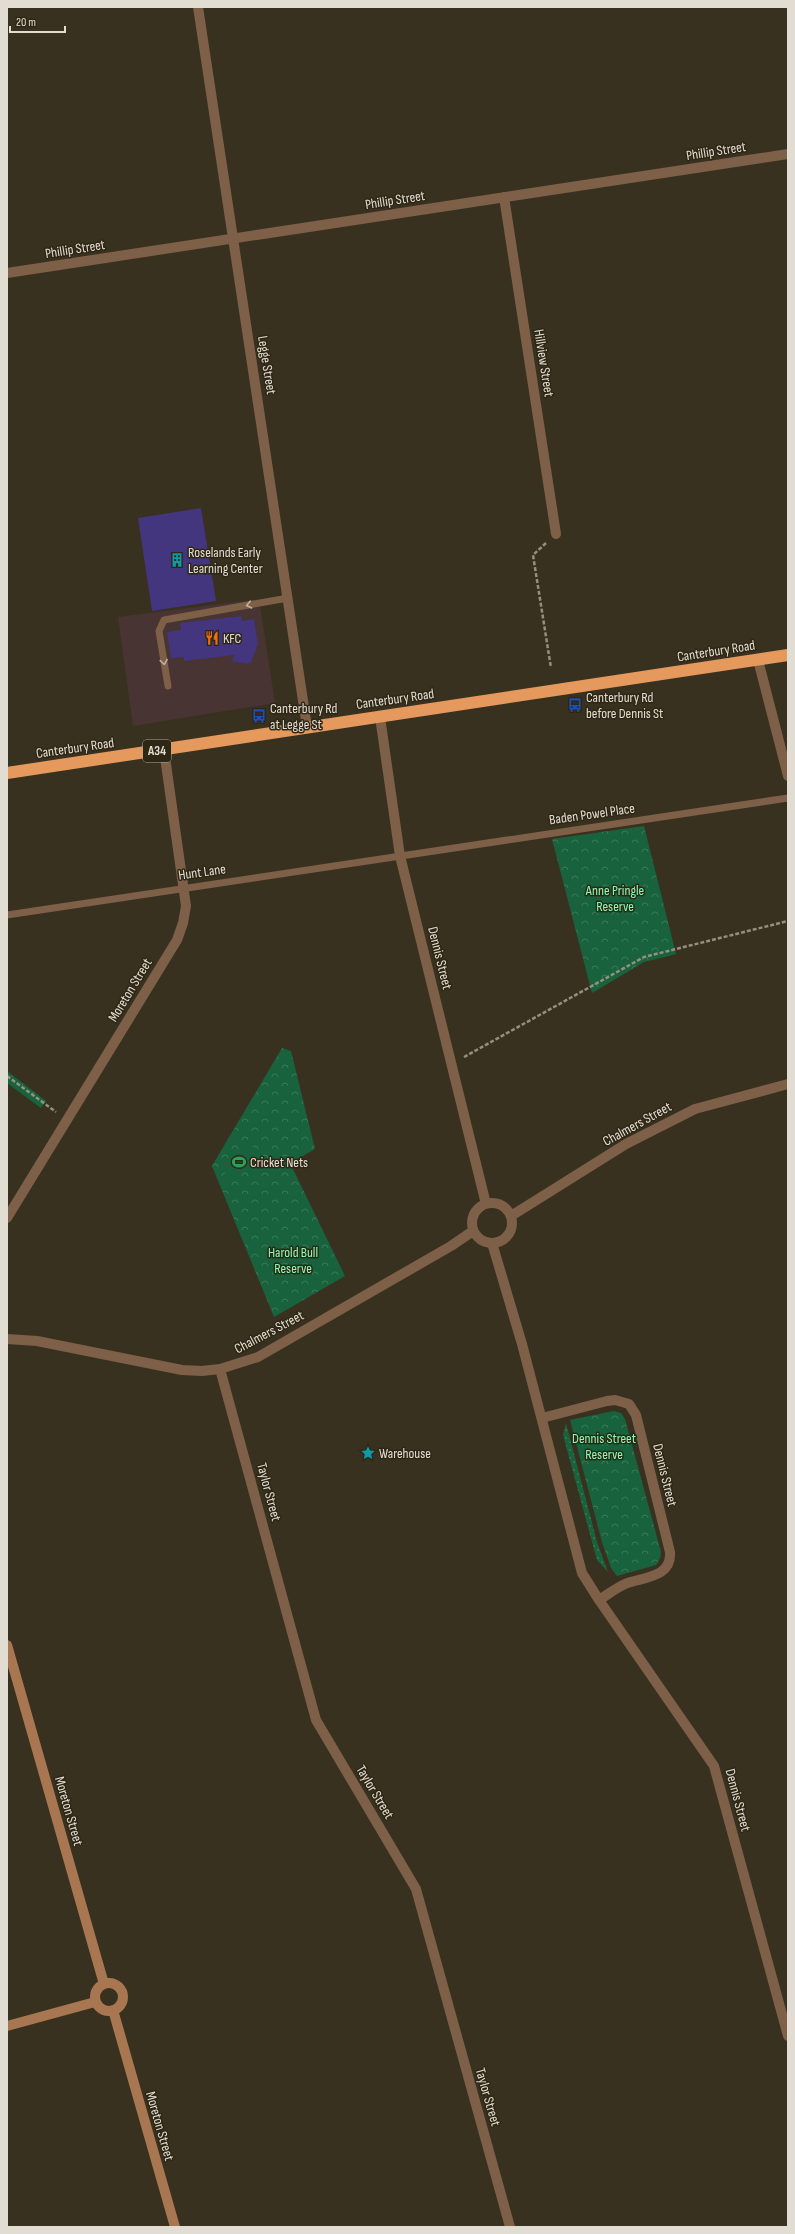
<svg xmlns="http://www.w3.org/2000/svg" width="795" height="2234" font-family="'Sofia Sans Condensed',sans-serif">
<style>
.commercial{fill:#483432}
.grass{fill:url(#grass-dots)}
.forest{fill:url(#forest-crowns)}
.garden{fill:#18633d}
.building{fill:#43357e}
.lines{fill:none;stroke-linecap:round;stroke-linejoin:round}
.path{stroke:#958f81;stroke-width:2.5;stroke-dasharray:4 2;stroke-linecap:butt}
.lane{stroke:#7e5f47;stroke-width:7}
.street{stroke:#7e5f47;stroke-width:10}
.secondary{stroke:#a87751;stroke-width:10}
.highway{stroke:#e5995d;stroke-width:12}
.oneway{stroke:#bfb1a1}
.labels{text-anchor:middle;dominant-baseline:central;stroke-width:3;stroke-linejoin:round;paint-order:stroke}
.shield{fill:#2f2715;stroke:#aca699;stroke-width:1}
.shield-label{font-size:13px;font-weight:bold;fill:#e2ddd2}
.street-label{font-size:14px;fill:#e2ddd2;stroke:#2f2715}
.poi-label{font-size:14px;fill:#e2ddd2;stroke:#2f2715;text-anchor:start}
.park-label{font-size:14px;fill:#85feb7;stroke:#2f2715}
</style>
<defs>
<pattern id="grass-dots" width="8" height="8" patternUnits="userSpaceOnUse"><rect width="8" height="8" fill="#18633d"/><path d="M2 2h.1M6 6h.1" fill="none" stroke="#397958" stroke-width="1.8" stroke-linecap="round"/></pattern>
<pattern id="forest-crowns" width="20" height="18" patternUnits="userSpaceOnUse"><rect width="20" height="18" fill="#18633d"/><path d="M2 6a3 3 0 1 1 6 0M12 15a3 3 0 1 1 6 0" fill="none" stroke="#397958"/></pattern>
</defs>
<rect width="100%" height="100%" fill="#39311f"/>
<!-- commercial -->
<path class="commercial" d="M259 599 275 703 133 726 118 617Z"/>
<!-- grass -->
<path class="grass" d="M566 1423 597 1542 608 1572 597 1560 563 1435Z"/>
<!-- forest -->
<path class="forest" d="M644 826 676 954 644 962 592 993 552 839Z
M282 1048 291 1051 315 1149 290 1163 345 1276 274 1317 212 1166Z
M7 1071 46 1101 41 1108 7 1083Z
M614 1411 621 1413 625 1419 661 1552 660 1558 656 1565 617 1576 611 1568 602 1542 570 1420Z"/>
<!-- garden -->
<path class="garden" d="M246 1142 255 1148 232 1182 223 1176Z"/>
<!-- building -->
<path class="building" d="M201 508 216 601 152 611 138 518Z
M241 616 242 621 254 619 258 644 251 662 247 664 232 661 234 655 184 661V657L171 658 167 632 181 630 180 623Z"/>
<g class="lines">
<!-- path -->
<path class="path" d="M546 543 533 555 551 668
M464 1057 644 957 788 921
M7 1076 56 1112"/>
<!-- lane -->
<path class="lane" d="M168 686 159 631 164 620 288 598
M7 915 788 798"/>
<!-- street -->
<path class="street" d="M198 7 307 727
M504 197 556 534
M7 273 788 154
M758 660 788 776
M380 717 400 856 486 1204
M472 1223a20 20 0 1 1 40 0a20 20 0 1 1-40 0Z
M511 1216 626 1144 695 1109 788 1084
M7 1218 177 940 183 923 186 906 164 750
M492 1243 522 1344 582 1573 599 1600 714 1766 788 2036
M7 1339 37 1341 182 1370 202 1371 220 1369 258 1357 451 1246 473 1231
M220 1369 316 1720 416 1889 510 2227
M542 1418 607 1401 615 1400 629 1404 636 1415 670 1552C672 1578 643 1577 625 1584 616 1588 607 1595 599 1600"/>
<!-- secondary -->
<path class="secondary" d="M7 1645 104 1984
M95 1997a14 14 0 1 1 28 0a14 14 0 1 1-28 0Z
M113 2010 175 2227
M7 2026 95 2002"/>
<!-- highway -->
<path class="highway" d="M7 773 788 655"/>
</g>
<!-- one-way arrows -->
<defs><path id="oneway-chevron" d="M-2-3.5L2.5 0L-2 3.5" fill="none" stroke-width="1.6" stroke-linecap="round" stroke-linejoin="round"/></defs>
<g class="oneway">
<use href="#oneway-chevron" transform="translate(249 605) rotate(168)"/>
<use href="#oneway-chevron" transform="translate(164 662) rotate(81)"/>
</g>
<!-- icons -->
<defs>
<symbol id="building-bare" viewBox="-9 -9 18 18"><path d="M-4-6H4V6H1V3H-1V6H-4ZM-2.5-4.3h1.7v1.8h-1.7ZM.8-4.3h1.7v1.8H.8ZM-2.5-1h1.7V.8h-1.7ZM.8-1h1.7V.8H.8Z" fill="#0f9aa8" stroke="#2f2715" stroke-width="2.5" paint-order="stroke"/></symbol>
<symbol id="restaurant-bare" viewBox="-9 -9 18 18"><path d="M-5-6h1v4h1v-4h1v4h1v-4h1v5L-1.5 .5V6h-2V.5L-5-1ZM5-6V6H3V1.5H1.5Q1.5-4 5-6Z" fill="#e8710a" stroke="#2f2715" stroke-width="2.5" paint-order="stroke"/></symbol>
<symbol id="bus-bare" viewBox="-9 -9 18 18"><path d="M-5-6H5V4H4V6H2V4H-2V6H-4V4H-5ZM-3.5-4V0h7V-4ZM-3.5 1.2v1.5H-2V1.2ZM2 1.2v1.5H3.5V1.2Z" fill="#1a4fb4" stroke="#2f2715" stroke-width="2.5" paint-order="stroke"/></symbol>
<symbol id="stadium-bare" viewBox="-9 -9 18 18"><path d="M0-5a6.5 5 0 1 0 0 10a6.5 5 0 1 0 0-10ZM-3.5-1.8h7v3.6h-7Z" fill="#2e9e5b" stroke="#2f2715" stroke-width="2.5" paint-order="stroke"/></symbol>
<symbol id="sight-bare" viewBox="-9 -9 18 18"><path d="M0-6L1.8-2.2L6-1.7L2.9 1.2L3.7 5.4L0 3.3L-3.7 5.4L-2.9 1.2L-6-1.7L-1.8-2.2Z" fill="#0f9aa8" stroke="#2f2715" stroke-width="2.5" paint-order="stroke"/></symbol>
</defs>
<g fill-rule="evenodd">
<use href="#building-bare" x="167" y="550" width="20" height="20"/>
<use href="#restaurant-bare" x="202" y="628" width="20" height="20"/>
<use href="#bus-bare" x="565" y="695" width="20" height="20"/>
<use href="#bus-bare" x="249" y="706" width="20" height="20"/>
<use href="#stadium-bare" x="229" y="1152" width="20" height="20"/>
<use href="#sight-bare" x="358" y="1443" width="20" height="20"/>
</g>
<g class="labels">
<!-- shield labels -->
<rect class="shield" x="143" y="740" width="28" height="22" rx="3"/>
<g class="shield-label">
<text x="157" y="751">A34</text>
</g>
<!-- street labels -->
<g class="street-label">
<text transform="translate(716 151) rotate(-9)">Phillip Street</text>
<text transform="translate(395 200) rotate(-9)">Phillip Street</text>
<text transform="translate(75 249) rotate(-9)">Phillip Street</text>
<text transform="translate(544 363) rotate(81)">Hillview Street</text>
<text transform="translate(267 365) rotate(81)">Legge Street</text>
<text transform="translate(716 651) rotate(-9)">Canterbury Road</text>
<text transform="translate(395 699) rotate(-8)">Canterbury Road</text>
<text transform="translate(75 748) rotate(-8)">Canterbury Road</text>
<text transform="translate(592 814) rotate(-8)">Baden Powel Place</text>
<text transform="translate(202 872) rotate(-8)">Hunt Lane</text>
<text transform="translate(440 958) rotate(76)">Dennis Street</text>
<text transform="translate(130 990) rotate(-59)">Moreton Street</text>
<text transform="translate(637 1124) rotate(-29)">Chalmers Street</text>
<text transform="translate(269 1332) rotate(-28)">Chalmers Street</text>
<text transform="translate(665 1475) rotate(76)">Dennis Street</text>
<text transform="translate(269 1492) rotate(75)">Taylor Street</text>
<text transform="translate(375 1792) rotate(59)">Taylor Street</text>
<text transform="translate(738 1800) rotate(75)">Dennis Street</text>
<text transform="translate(69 1811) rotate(74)">Moreton Street</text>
<text transform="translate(488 2097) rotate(74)">Taylor Street</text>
<text transform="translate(160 2126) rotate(74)">Moreton Street</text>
</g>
<!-- poi labels -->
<g class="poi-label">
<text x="188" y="552">Roselands Early<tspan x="188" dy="16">Learning Center</tspan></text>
<text x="223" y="638">KFC</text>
<text x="586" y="697">Canterbury Rd<tspan x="586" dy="16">before Dennis St</tspan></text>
<text x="270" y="708">Canterbury Rd<tspan x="270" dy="16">at Legge St</tspan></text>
<text x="250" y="1162">Cricket Nets</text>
<text x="379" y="1453">Warehouse</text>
</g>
<!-- park labels -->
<g class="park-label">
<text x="615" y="890">Anne Pringle<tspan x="615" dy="16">Reserve</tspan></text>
<text x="293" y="1252">Harold Bull<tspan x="293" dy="16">Reserve</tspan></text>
<text x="604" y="1438">Dennis Street<tspan x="604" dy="16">Reserve</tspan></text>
</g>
</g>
<!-- border -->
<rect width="795" height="2234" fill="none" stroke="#e2ddd2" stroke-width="16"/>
<!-- scale -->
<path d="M10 26v6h55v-6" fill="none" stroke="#e2ddd2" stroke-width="2"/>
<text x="16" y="26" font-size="12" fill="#e2ddd2" stroke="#2f2715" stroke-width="3" paint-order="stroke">20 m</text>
</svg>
